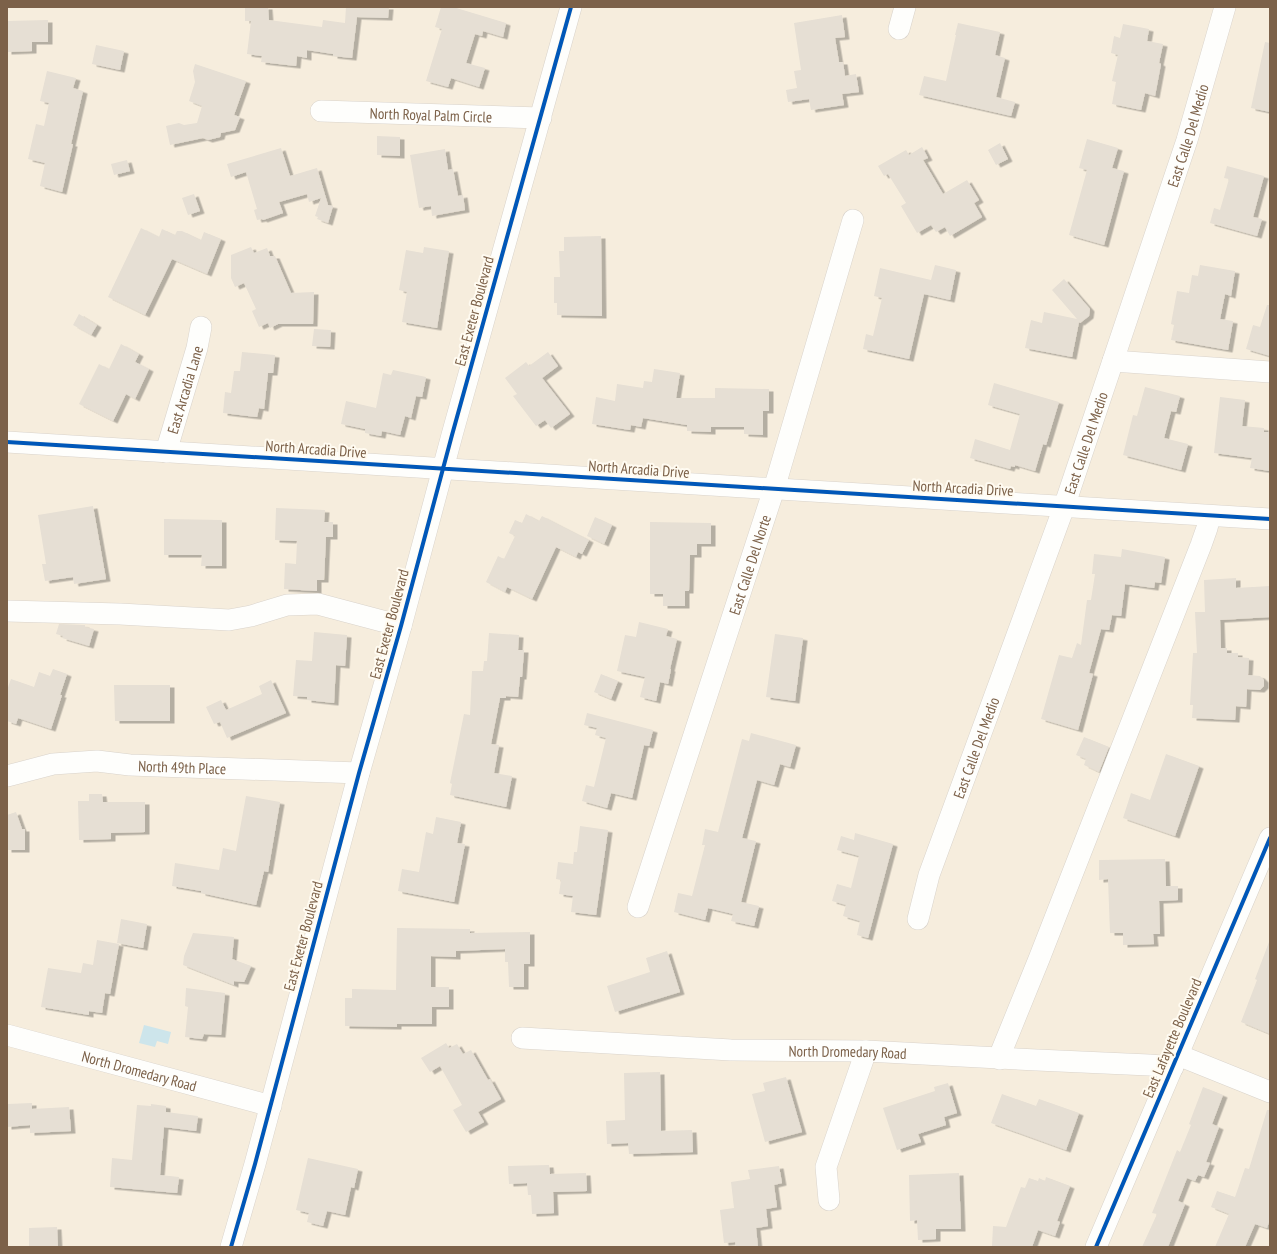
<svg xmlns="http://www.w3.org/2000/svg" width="1277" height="1254" font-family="'PT Sans Narrow',sans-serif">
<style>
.residential{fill:#f6eddd}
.water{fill:#cde5eb}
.building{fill:#e6dfd4;filter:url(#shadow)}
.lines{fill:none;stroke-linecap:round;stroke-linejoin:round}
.minor-casing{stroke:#d9d3cb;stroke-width:22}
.minor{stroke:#fefefc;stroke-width:21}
.cycleway-casing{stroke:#fffbf1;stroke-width:6}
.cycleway{stroke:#0057b8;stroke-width:4}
.labels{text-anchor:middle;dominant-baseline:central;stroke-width:4;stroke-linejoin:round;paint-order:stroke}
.street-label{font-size:15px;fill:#7c6149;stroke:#fffbf1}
</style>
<defs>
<filter id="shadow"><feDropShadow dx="4.5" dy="2.5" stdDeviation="0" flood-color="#0004"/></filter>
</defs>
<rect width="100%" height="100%" fill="#f9f6ed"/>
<!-- residential -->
<path class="residential" d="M7 7H1270V1247H7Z"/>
<!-- water -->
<path class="water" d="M144 1025 171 1032 168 1044 157 1041 155 1047 139 1043Z"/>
<!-- building -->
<path class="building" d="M245 7H268L269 20 322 27 323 20 345 23 346 7H389L388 18 357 17 352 58 333 56V54L307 50V58L297 56 296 66 261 62 262 56 247 54 251 21H245Z
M441 7H453L506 23 503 37 483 31 482 36 475 34 466 63 485 68 479 87 451 78 448 87 426 81 442 29 435 27Z
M842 15 845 37 835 38 839 62H843L845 76 856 74 859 92 842 94 844 105 811 110 809 99 788 102 786 90 797 88 794 71 801 70 794 23Z
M48 20V42H32V51L7 52V21Z
M958 23 1000 32 995 55 1005 58 996 97 1015 102 1011 116 919 95 924 76 946 81 956 35H955Z
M1123 24 1149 29 1147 41 1163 44 1159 63 1161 64 1155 96 1145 93 1141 110 1112 104 1116 82 1112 81 1118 55 1111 53 1114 36 1120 38Z
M1265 42 1270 43V112L1251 108Z
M96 45 124 51 120 70 92 64Z
M195 64 246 81 234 115 240 117 235 130 221 133 220 137 208 140 203 138 170 145 166 126 179 123 184 125 197 123 202 106 189 101 195 82 193 71Z
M47 71 76 78 73 88 83 91 71 144H73L62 192 40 186 45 163 28 159 36 124 44 126 49 103 40 101Z
M377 136 400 137V156L377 155Z
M1087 139 1118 148 1112 168 1124 171 1104 245 1069 235 1087 170 1079 168Z
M1000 143 1008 159 996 165 988 150Z
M922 147 928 158 923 160 943 194 967 180 979 200 974 203 982 217 950 236 945 227 936 232 931 225 917 233 901 206 906 203 888 174 884 176 878 166 906 150 909 155Z
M281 148 290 176 317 168 328 205 333 206 328 223 317 219 318 217 315 216 321 198 309 202 307 194 279 202 283 213 263 220 262 219 257 220 254 210 257 209 246 172 231 177 227 164Z
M445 149 448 170 453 169 458 196 463 195 465 210 432 216 431 206 419 208 410 155Z
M127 160 130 171 114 175 111 164Z
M1227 166 1264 176 1253 217 1262 219 1257 236 1210 223 1214 208 1220 210 1229 179 1224 178Z
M194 194 200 211 188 215 182 198Z
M141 228 159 237 162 229 175 235 177 231H182L201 240 204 232 221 239 207 274 172 259 145 315 108 297Z
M601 236 602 316 557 315V303H554V277H560L559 251H564V237Z
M251 247 254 253 267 248 270 256H275L291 293 314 292 313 324H278L270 328 268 323 259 327 252 311 256 309 244 283 235 287 231 278V255Z
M424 247 449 251 437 328 402 322 407 292 399 290 406 250 423 253Z
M935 265 956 270 950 300 924 294 909 359 863 349 866 334 873 336 882 298 874 296 880 268 931 280Z
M1200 265 1235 271 1231 296 1225 294 1220 319 1233 321 1228 350 1171 340 1174 325 1171 324 1177 291 1189 293 1192 275 1198 276Z
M1064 279 1090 309 1089 316 1080 323 1079 322 1072 357 1025 348 1031 320 1042 323 1044 312 1077 319 1052 290Z
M1267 305H1270V356L1246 349 1253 325 1260 327Z
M79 314 97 325 91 335 73 325Z
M314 329 331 330 330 347 312 346Z
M121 344 139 354 135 362 149 369 135 399 126 394 113 421 79 404 99 364 109 369Z
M242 352 275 355 273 373H268L264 409 259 408 257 417 223 413 225 392 231 393 234 371H240Z
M548 352 558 366 542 378 570 414 551 428 545 420 536 426 513 396 517 394 505 378 526 362 529 366Z
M654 369 680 373 676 398H715V388L769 389V411H763V435L744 434V427H711V432L687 431V425L643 418 641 427 631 425 630 430 592 424 596 397 615 401 617 384 643 388 644 381 652 382Z
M393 370 426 377 422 397 416 396 411 418 405 416 400 435 382 431 381 436 365 433V429L341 424 346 401 376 408 383 373 391 375Z
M994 383 1059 402 1046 445 1043 444 1035 471 1015 465V467L1011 466 1010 469 970 458 975 439 1010 450 1020 414 988 405Z
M1145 387 1180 396 1176 412 1171 411 1164 438 1188 444 1181 470 1123 455 1133 415 1137 416Z
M1220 397 1245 400 1242 426 1264 428V432H1270V471L1250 468 1252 458 1214 453Z
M93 506 106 579 74 584 73 577 45 581 42 564H46L38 515Z
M276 508 325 510 324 522H333V537H326L324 580H317V591L284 589 285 563 296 564 297 541 275 540Z
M526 514 539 521 542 516 589 540 582 554 578 552 576 557 556 547 532 599 507 587 505 592 486 582 498 556 504 559 515 536 509 533 515 520 522 523Z
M595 517 612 525 604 544 587 536Z
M164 519 222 520V566H201L202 555H164Z
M650 522 711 523V544H697V555H690L689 591H685V606H663V594H650Z
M1122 549 1165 557 1161 583 1155 582 1154 588 1125 584 1121 616 1112 615 1109 630 1101 629 1089 673 1093 674 1078 730 1041 719 1059 655 1072 658 1077 643 1081 645 1087 600H1091L1095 574H1092L1094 554 1121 557Z
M1236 578V588L1270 586V617L1220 620 1221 648H1227V653H1238V657L1249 658 1248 675 1260 676 1264 680V686L1260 690 1247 689 1246 707 1236 706 1235 720 1192 718 1193 705H1190L1193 653H1197L1195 612H1205L1204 580Z
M639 622 668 629 666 636 677 639 670 669H671L668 684 660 682 656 701 640 697 645 677 617 671 625 635 636 637Z
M59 624 85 625V627L94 629 89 646 62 638 63 636 56 634Z
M314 632 347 635 345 666 336 665 334 703 307 700V697L293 696 296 660 312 661Z
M489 633 519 635 518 650H524L522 677H520L518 697 506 696V698H500L491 744 499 745 494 773 512 776 506 807 450 795 452 784 450 783 464 714 470 715 472 671H483L484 661H487Z
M775 634 803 638 795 701 766 697Z
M53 669 67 674 60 695H62L51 729 18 718 16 724 7 721V690L11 679 34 687 39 672 50 676Z
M601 674 618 681 611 699 594 692Z
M271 680 286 713 227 738 220 722 214 724 206 707 221 700 226 710 262 694 259 686Z
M114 685H170V721H115Z
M587 713 653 730 649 746 644 745 632 798 611 793 607 808 582 801 586 785 594 787 606 738 595 735 597 728 584 725Z
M751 733 796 745 790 767 780 764 774 785 757 780 742 838 756 841 741 902 759 906 754 926 731 921 733 914 708 908 705 920 674 912 678 893 692 896 705 845H702L705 829 718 832 742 739 749 741Z
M1084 737 1109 747 1099 772 1084 765 1086 759 1076 755Z
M1166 754 1199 766 1175 836 1123 818 1131 793 1150 800Z
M89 794H102L103 802H145V832L111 833V839L79 840 78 801H89Z
M246 796 280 802 268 872 264 871 256 905 201 893V891L172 886 175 863 219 870 223 848 236 851Z
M16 812 22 829H25V850H7V815Z
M436 817 461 822 457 843 465 844 454 902 398 891 402 869 419 872 426 832 433 834Z
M580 826 608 830 596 915 571 912 573 896 559 894 561 880 556 879 558 862 573 864 574 852H577Z
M855 833 893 844 868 938 857 935 860 921 843 916 846 905 832 901 837 884 851 888 859 856 837 850 841 836 854 840Z
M1165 859 1166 886H1178V900L1159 901 1160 934H1153L1154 944 1123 945V933H1110L1108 879 1099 880V860Z
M121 919 147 924 143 948 117 943Z
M397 928 470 929V933L530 932V964H524V987H509L508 962H505V949L456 951V957L431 956V987H449V1007H432V1024H397V1027L345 1026V998H352V989L396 990Z
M193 933 234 937 232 959 251 966 244 982 234 981V985L183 965 184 956Z
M97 940 119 944 110 994 105 993 102 1013 89 1011V1015L41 1007 48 968 81 973 83 963 93 965Z
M1269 942H1270V1034L1241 1022 1257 980 1255 979Z
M667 951 680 992 615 1012 607 986 650 972 646 958Z
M186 988 225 993 221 1035 204 1034 202 1039 185 1037 188 1007 185 1006Z
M446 1043 449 1048 457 1044 463 1054 471 1050 488 1080 490 1079 501 1099 478 1112 484 1122 466 1132 453 1110 462 1105 440 1066 430 1072 421 1058Z
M660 1072 661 1131 692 1130 693 1152 629 1154 628 1143 607 1144 606 1121 625 1120 624 1073Z
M786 1077 802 1132 765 1142 752 1094 765 1091 763 1083Z
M948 1083 957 1113 944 1117 946 1125 918 1134 921 1142 897 1150 883 1108 935 1091 934 1087Z
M1203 1087 1223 1095 1212 1124 1219 1127 1206 1162 1210 1163 1204 1177 1198 1175 1195 1181 1187 1178 1178 1201 1185 1204 1168 1247H1142L1157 1214 1152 1213 1177 1150 1180 1152 1191 1125 1189 1124Z
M1002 1094 1036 1106 1039 1099 1079 1113 1066 1150 991 1123Z
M32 1103V1109L69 1107 71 1131 30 1133V1125L7 1127V1104Z
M151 1104 166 1106V1112L198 1116 196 1131 164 1127 160 1175 179 1177 177 1193 110 1187 112 1158 132 1160 137 1105 151 1106Z
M1267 1110H1270V1219L1267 1228 1255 1224 1245 1247H1215L1229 1214 1211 1207 1217 1191 1235 1197 1245 1168 1249 1169Z
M308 1158 358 1169 354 1188 351 1187 345 1215 327 1211 323 1226 307 1222 309 1213 296 1210Z
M549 1165 550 1174 586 1173 587 1191 553 1192 554 1213 532 1214 531 1195H528L527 1183 509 1184 508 1166Z
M779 1166 782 1183 774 1185 777 1207 766 1209 768 1226 756 1228 758 1247H736L735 1242 724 1243 720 1210 734 1208 731 1182 750 1179 748 1170Z
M959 1173 961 1229H936V1239L918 1240 917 1220 910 1221 909 1175Z
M1046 1177 1070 1186 1057 1221 1060 1222 1055 1236 1038 1230 1032 1247 992 1246 993 1226 1006 1227 1021 1187 1025 1188 1029 1178 1038 1181 1039 1178 1045 1181Z
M57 1227 58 1247H29V1228Z"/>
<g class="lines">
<defs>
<g id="minor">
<path d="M899 29 905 7"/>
<path id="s1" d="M321 111 541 118"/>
<path d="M1113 361 1270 372"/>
<path d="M7 442 1270 519"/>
<path id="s2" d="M166 452 197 348 201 327"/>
<path d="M7 611 120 614 229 620 251 616 287 605 318 604 401 626"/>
<path id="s3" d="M7 776 53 764 97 761 130 765 359 773"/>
<path id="s4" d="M638 907 774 489 853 220"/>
<path id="s5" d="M918 919 929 875 1064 507 1187 140 1225 7"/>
<path id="s6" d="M7 1035 271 1106"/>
<path id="s7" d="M522 1038 731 1050 866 1051 1037 1060 1149 1065 1173 1067"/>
<path d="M1178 1055 1270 1092"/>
<path d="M1000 1059 1002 1050 1039 959 1201 545 1207 528 1210 516"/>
<path d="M829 1200 826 1167 866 1051"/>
<path d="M231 1247 255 1164 359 773 401 626 452 435 571 7"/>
<path d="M1096 1247 1270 838"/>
</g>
</defs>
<!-- minor casing -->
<use href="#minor" class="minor-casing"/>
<!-- minor -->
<use href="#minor" class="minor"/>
<defs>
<path id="cycleway" d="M7 442 1270 519
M231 1247 255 1164 359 773 401 626 452 435 571 7
M1096 1247 1270 838"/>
</defs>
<!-- cycleway casing -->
<use href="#cycleway" class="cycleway-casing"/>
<!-- cycleway -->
<use href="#cycleway" class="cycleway"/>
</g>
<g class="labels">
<!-- street labels -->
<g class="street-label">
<text stroke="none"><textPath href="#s1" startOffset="110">North Royal Palm Circle</textPath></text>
<text stroke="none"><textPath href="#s5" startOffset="829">East Calle Del Medio</textPath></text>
<text transform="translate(474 311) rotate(-75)">East Exeter Boulevard</text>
<text stroke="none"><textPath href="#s2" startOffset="65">East Arcadia Lane</textPath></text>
<text stroke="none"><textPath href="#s5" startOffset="505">East Calle Del Medio</textPath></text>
<text transform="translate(316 449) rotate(4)">North Arcadia Drive</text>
<text transform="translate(639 469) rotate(4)">North Arcadia Drive</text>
<text transform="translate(963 488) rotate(3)">North Arcadia Drive</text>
<text stroke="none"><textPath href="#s4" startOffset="360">East Calle Del Norte</textPath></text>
<text transform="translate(389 624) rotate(-75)">East Exeter Boulevard</text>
<text stroke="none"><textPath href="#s5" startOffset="181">East Calle Del Medio</textPath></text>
<text stroke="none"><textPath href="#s3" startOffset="177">North 49th Place</textPath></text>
<text transform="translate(303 936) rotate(-75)">East Exeter Boulevard</text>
<text transform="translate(1172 1038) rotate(-67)">East Lafayette Boulevard</text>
<text stroke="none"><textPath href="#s7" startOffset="326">North Dromedary Road</textPath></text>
<text stroke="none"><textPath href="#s6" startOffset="137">North Dromedary Road</textPath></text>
</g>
</g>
<!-- border -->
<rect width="1277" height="1254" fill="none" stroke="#7c6149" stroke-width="16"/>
</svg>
